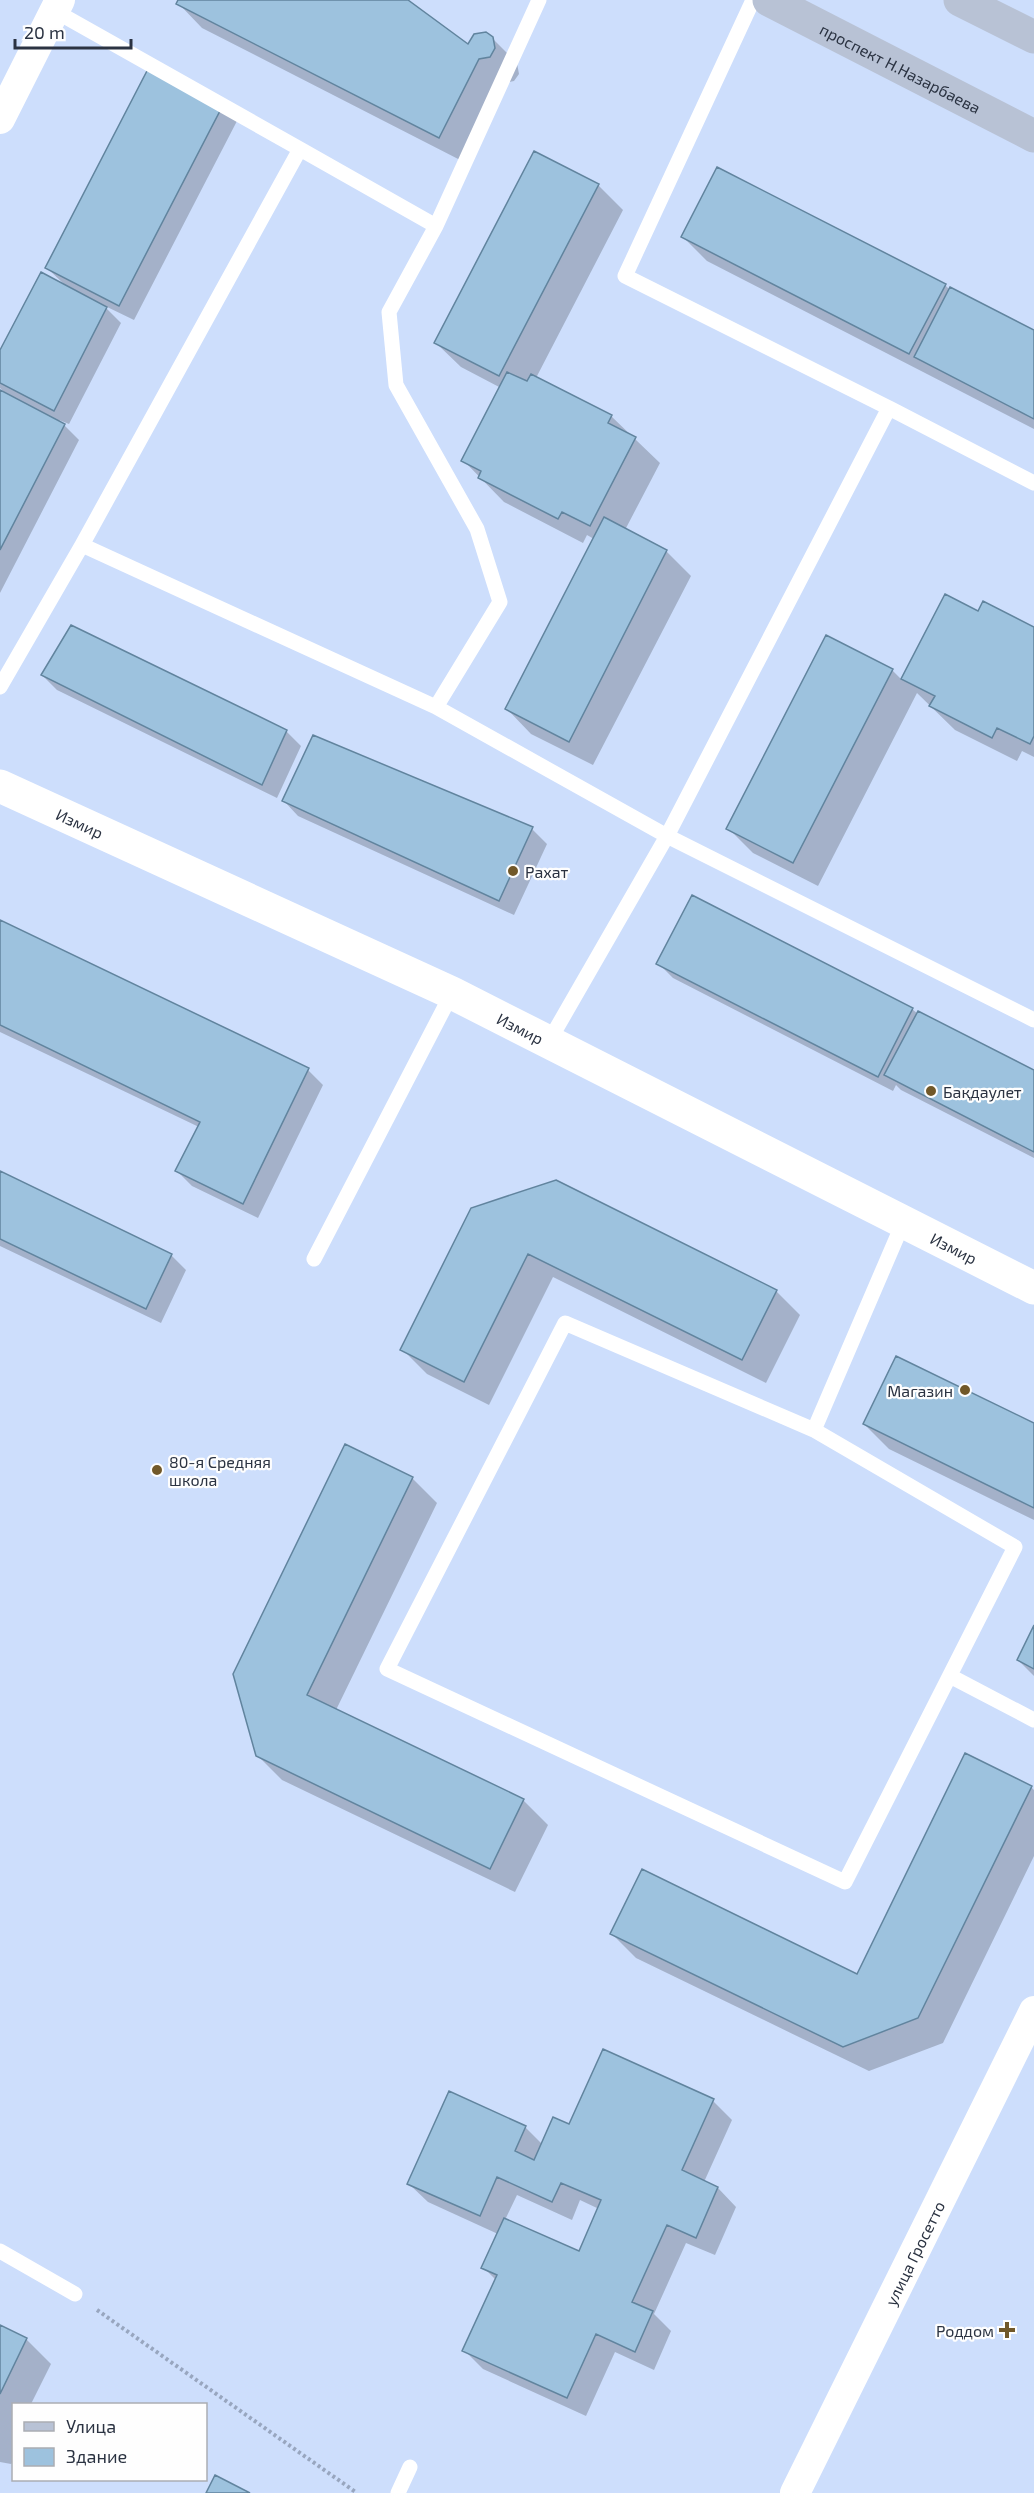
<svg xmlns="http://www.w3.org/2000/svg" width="1034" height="2493" font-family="'Exo 2',sans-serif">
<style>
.shadow{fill:#0003;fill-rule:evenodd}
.building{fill:#9dc2de;stroke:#61849e;stroke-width:1.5}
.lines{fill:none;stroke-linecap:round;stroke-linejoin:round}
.path{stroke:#98a6bf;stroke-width:4;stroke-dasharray:3 3;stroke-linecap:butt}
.service{stroke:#fff;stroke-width:15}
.minor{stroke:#fff;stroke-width:30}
.tertiary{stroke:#fff;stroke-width:33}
.secondary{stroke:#b8c2d5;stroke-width:33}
.poi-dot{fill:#715829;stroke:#fefefe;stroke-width:2}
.labels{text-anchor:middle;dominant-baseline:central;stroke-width:4.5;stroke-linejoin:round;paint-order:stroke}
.street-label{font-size:16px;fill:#2b3342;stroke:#fefefe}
.poi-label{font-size:16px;fill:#2b3342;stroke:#fefefe;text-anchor:start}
</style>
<rect width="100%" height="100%" fill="#cddefc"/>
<!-- shadow -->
<path class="shadow" d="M180 0H405L468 46 492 38 517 63 519 74 514 81 504 83 464 162 202 28 178 3Z
M150 69 237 121 134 320 103 305 121 323 69 424 59 420 79 440 0 593V392L7 395 0 388V353L65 285 47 268Z
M598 185 623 210 536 378 611 416 660 463 625 530 666 551 691 576 593 765 531 734 507 709 594 539 587 535 583 543 504 502 463 460 501 388 461 367 436 343Z
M683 237 945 285 950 290 1034 331V429L707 261Z
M945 596 979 613 1034 629V757L1022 751 1017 761 955 730 917 693 818 886 753 853 728 828 892 670 902 680Z
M42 675 286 731 301 746 277 798 57 690Z
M284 801 532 829 547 844 514 915 298 816Z
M0 922 308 1070 323 1085 258 1218 192 1186 177 1171 199 1127 0 1032Z
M658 963 912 1009 918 1014 1034 1072V1158L901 1090 896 1085 893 1091 673 978Z
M0 1173 171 1255 186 1270 161 1323 0 1246Z
M556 1182 776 1291 800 1315 766 1383 553 1277 489 1405 427 1374 402 1349Z
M864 1424 1034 1425V1520L889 1449Z
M412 1478 437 1503 336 1710 523 1800 548 1825 515 1892 282 1780 257 1755Z
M1034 1628V1676L1018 1660Z
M1031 1787 1034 1790V1856L943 2043 869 2071 636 1958 612 1934 858 1976Z
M603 2051 713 2101 732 2120 704 2182 718 2188 736 2207 715 2255 686 2243 654 2314 671 2331 654 2370 615 2352 586 2416 483 2369 464 2350 496 2280 483 2267 498 2234 428 2202 409 2184 525 2127 542 2144 569 2126ZM517 2195 572 2220 580 2200 599 2209 579 2253 505 2220Z
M0 2326 26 2339 51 2364 31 2404H14V2461L11 2464 0 2462Z"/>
<!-- building -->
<path class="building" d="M178 0H408L468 44 474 34 486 32 493 37 495 48 490 57 479 59 439 138 176 4Z
M149 67 223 105 119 306 45 268Z
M534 151 599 184 499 376 434 343Z
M717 167 946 284 909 354 681 237Z
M41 272 107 307 54 411 0 383V350Z
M950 287 1034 330V419L914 357Z
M507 372 527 381 531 374 612 415 608 423 636 437 590 526 562 512 558 519 478 478 481 471 461 461Z
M0 390 65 424 0 550Z
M604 517 667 550 569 742 505 709Z
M945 594 978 611 983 601 1034 627V736L1030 744 997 728 992 738 929 706 935 696 901 679Z
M71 625 287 730 262 785 41 675Z
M826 635 893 669 793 863 726 829Z
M313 735 533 827 499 901 282 801Z
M692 895 913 1008 878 1077 656 964Z
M0 920 309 1068 243 1204 175 1171 200 1122 0 1025Z
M918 1011 1034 1070V1152L884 1075Z
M0 1171 172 1254 146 1309 0 1239Z
M556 1180 777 1290 742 1360 528 1254 464 1382 400 1350 471 1208Z
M896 1356 1034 1423V1508L863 1424Z
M345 1444 413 1477 307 1695 524 1799 490 1869 256 1756 233 1674Z
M1034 1625V1669L1017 1660Z
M965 1753 1032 1786 918 2018 843 2047 610 1934 642 1869 857 1974Z
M603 2049 714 2099 682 2170 718 2187 696 2238 667 2225 632 2302 653 2311 635 2352 596 2334 567 2398 462 2351 497 2275 481 2268 504 2218 579 2251 601 2200 561 2183 552 2202 497 2177 480 2216 407 2184 449 2091 526 2126 515 2151 534 2160 553 2117 569 2124Z
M0 2325 27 2338 0 2394Z
M215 2475 250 2493H206Z"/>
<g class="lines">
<!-- path -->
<path class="path" d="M97 2310 357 2493"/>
<!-- service -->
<path class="service" d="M753 0 625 276 889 408
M300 149 436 226 539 0
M436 226 389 312 396 385 477 529 500 602 436 707 667 836 1034 1020
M82 545 436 707
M0 687 82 545 300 149 55 11
M548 1043 667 836 889 408 1034 483
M314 1259 452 993
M814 1430 1015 1547 845 1882 387 1669 565 1323 814 1430 903 1223
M950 1676 1034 1720
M0 2251 75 2294
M398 2493 410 2467"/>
<!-- minor -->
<g class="minor">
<path d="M0 119 60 0"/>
<path id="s1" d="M795 2493 1034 2011"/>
</g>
<!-- tertiary -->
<path class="tertiary" id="s2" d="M0 786 452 993 1034 1288"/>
<!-- secondary -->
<g class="secondary">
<path id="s3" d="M769 0 1034 136"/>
<path d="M960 0 1034 37"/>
</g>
</g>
<!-- markers -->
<g class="poi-dot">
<circle cx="513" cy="871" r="6"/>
<circle cx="931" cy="1091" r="6"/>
<circle cx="965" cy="1390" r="6"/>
<circle cx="157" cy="1470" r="6"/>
<path d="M1004 2321h6v6h6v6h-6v6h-6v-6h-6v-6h6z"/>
</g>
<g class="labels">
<!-- street labels -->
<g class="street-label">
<text stroke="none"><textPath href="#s3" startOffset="148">проспект Н.Назарбаева</textPath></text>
<text stroke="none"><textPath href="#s2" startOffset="88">Измир</textPath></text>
<text stroke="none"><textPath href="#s2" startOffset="574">Измир</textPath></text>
<text stroke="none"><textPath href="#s2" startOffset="1060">Измир</textPath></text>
<text stroke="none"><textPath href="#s1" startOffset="268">улица Гросетто</textPath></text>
</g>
<!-- poi labels -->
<g class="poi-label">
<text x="525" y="871">Рахат</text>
<text x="943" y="1091">Бақдаулет</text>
<text x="953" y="1390" text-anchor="end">Магазин</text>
<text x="169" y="1461">80-я Средняя<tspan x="169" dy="18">школа</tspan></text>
<text x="994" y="2330" text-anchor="end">Роддом</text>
</g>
</g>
<!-- legend -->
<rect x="12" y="2403" width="195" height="78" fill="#fefefe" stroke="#aaadb3" stroke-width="1.5"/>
<rect x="24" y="2422" width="30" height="9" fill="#b8c2d5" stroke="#aaadb3" stroke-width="1.5"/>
<text x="66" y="2433" font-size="18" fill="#2b3342">Улица</text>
<rect x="24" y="2448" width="30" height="18" fill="#9dc2de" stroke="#aaadb3" stroke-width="1.5"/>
<text x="66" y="2463" font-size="18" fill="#2b3342">Здание</text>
<!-- scale -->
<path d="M15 39v9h116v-9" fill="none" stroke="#2b3342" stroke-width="3"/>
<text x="24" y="39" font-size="18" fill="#2b3342" stroke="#fefefe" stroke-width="4.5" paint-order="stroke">20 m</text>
</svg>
